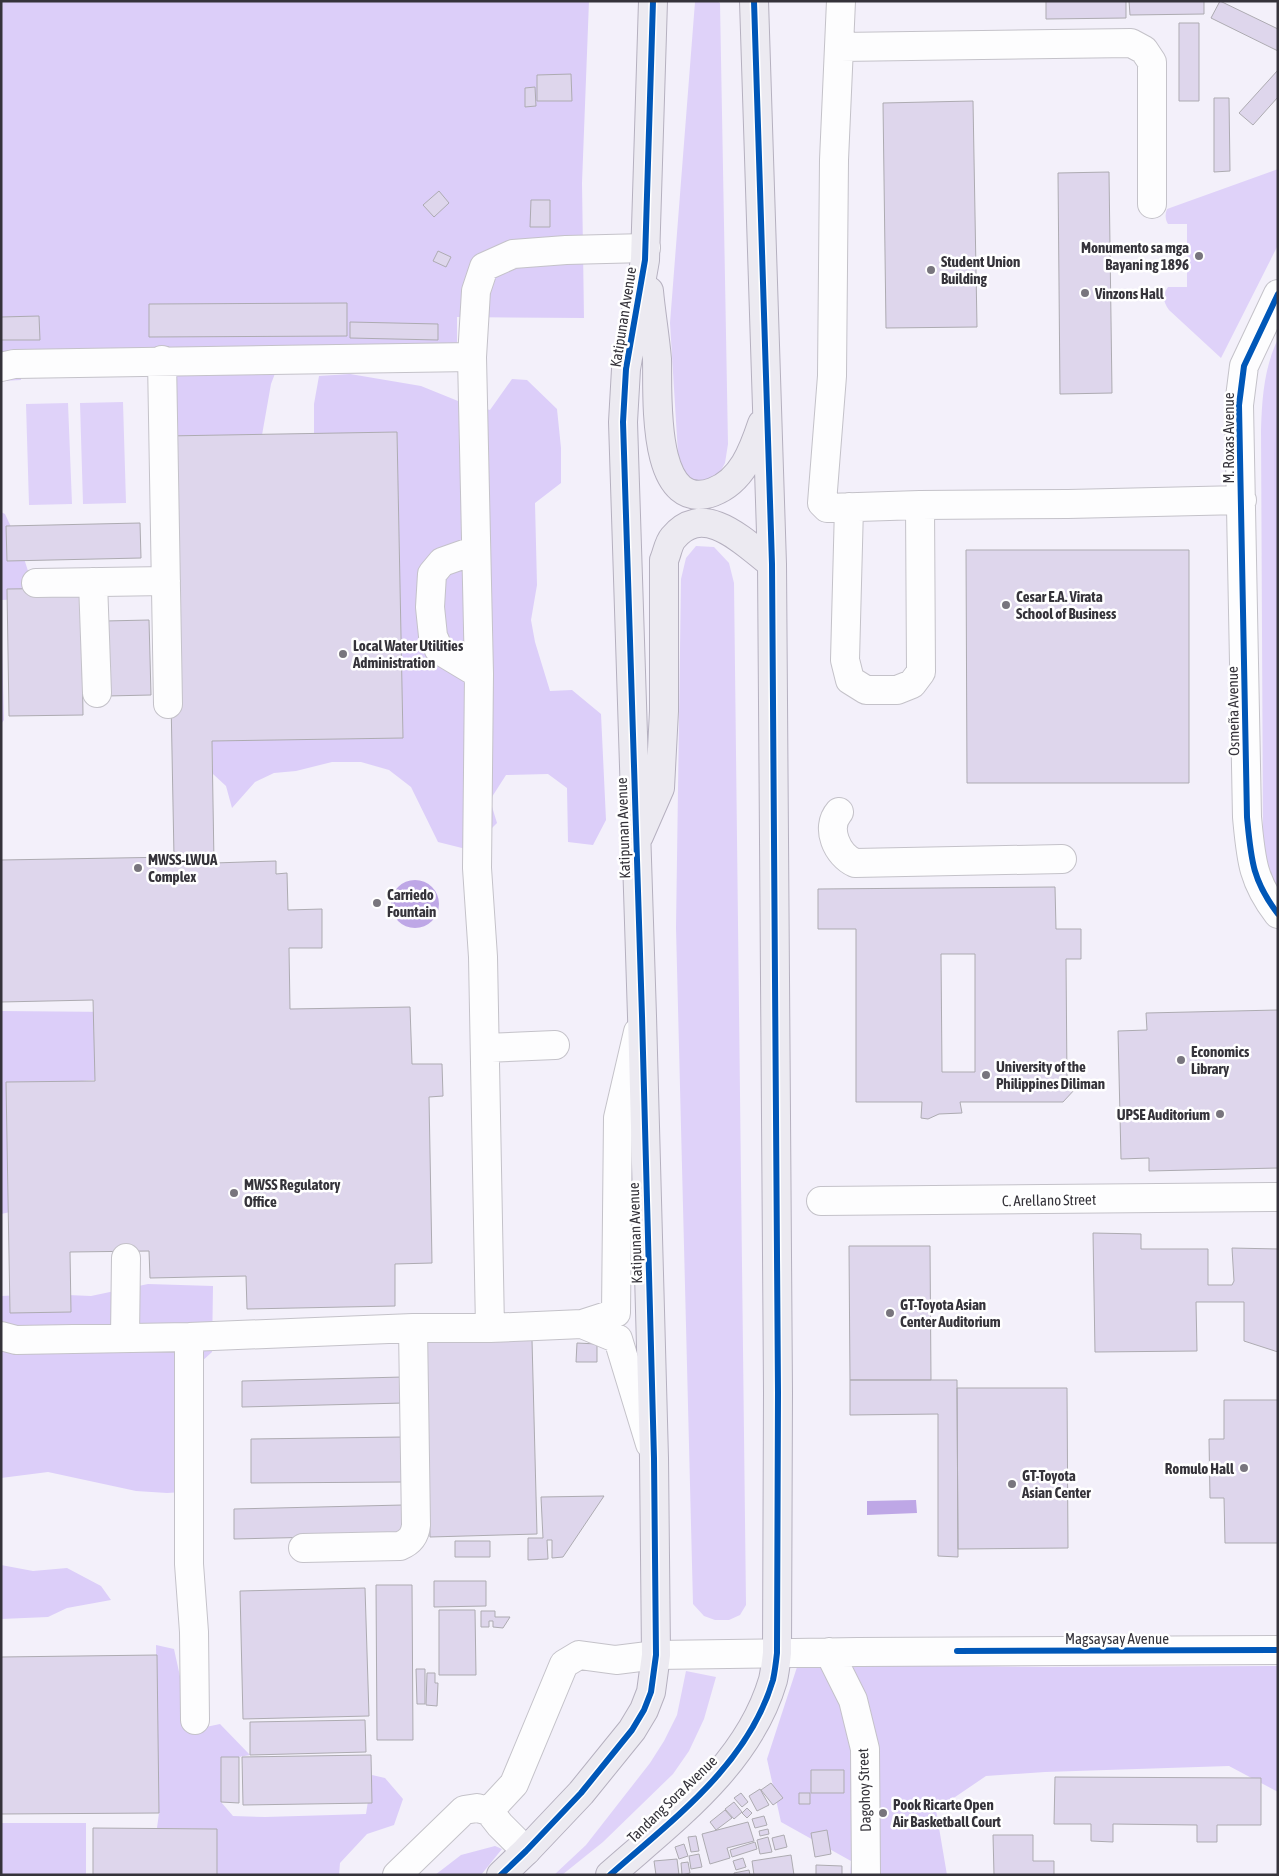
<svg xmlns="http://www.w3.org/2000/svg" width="1279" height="1876" font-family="'Asap Condensed',sans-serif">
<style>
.green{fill:#dfd2f9}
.forest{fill:#dccef9}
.water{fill:#bea7e6}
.building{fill:#ded6ec;stroke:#adabb1;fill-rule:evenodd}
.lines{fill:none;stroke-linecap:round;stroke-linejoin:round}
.minor-casing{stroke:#c4c2c9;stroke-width:30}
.major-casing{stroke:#b5b0bf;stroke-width:30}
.minor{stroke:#fdfdfe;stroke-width:28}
.major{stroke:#eceaf1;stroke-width:28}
.cycleway-casing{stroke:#fff;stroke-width:9}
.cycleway{stroke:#0057b8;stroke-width:6}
.poi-dot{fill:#78757d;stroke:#fff;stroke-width:2}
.labels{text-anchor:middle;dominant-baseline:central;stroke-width:5;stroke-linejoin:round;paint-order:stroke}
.poi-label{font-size:15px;font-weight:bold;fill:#35333a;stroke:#fff;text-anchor:start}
.street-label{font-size:15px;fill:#35333a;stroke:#fff}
</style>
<rect width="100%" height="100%" fill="#f3f0fa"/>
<!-- green -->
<path class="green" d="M697 1H717L720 3 728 444 725 463 717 478 702 485 686 475 678 454 670 323 695 2Z
M1278 169V245L1221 358 1169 310C1163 302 1162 295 1168 287H1187V224H1168C1165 219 1165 214 1167 209Z
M1278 339V887C1266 873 1265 849 1263 832L1261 430C1262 398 1264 368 1278 339Z
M123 402 126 503 83 504 80 403Z
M68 403 72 504 29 505 26 404Z
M696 546 714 547 729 563 734 583 746 1605 740 1615 729 1620H715L704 1616 693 1604 676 928 681 579 686 558Z
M686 1671 716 1677 704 1719 689 1751 673 1774 603 1842 562 1875H554L586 1845 650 1763 664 1741 677 1715Z"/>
<!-- forest -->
<path class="forest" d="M1 1H589L582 183 584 318 457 317V343L410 349 285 347 271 384 262 435 166 436 162 360 20 351 21 380 1 381Z
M350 374 421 386 458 401 490 410 512 379 527 380 557 409 561 448V483L535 503 537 585 531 620 535 642 550 691 572 690 601 714 606 820 593 845 568 842 567 788 548 774 506 775 490 800 497 823 470 850 438 842 411 787 389 770 361 762H332L296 771 274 773 255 782 232 808 226 786 213 774 212 741 403 738 397 432 314 434V404L319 376Z
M1278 385V841L1274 454Z
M1 512 5 514 20 546 28 571V599L1 600Z
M1 613 4 720 1 724Z
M1 1011 113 1012 115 1078 16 1087 15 1211 1 1214Z
M148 1284 213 1286 212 1352 200 1363 199 1491 167 1493 136 1491 48 1472 1 1478V1296L44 1294 91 1296Z
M1 1565 33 1571 67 1568 101 1586 111 1600 67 1608 48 1617 1 1619Z
M156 1645 174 1649 186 1704 187 1731 220 1724 250 1755 239 1757 221 1758V1802L233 1816 265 1817 366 1814 372 1775 385 1778 403 1799 394 1825 367 1834 340 1863 339 1875H217V1829L157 1828 159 1813Z
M798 1664 1047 1667 1278 1666V1792L1229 1766 1045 1772 986 1776 936 1810 947 1875H850L851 1861 781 1822 767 1759Z
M1 1823H86V1875H1Z
M495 1846 502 1849 481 1875H435L461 1855Z"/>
<!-- water -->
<path class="water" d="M391 904a24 24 0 1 1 48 0a24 24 0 1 1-48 0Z
M916 1500 917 1513 867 1515V1501Z"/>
<!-- building -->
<path class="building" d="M1046 1H1126V18L1046 19Z
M1129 1H1204V14L1130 15Z
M1220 1 1278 29V51L1211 18Z
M1179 23H1199V101H1179Z
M1278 70V97L1253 125 1239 113Z
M571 74 572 101H537V75Z
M535 87 536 106 525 107V88Z
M1214 98H1229L1230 171 1214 172Z
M973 101 977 327 886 328 883 103Z
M1109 172 1112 393 1060 394 1058 173Z
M439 191 449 203 434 217 423 205Z
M531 200H550V227H530Z
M438 251 451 257 446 267 433 261Z
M347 303V336L149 337V304Z
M39 316 40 340H1V317Z
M350 322 438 324V340L350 338Z
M397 432 403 738 212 741 214 863 276 861V874L287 873 288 910 322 909V948H289L290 1009 410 1007 412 1064H442L443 1096 429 1097 432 1263 395 1264V1306L247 1309 246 1276 150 1278 149 1251 70 1252 71 1312 10 1313 6 1082 95 1081 93 1000 1 1002V860L174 857 166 436Z
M140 523 141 558 7 561 6 526Z
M966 550H1189V783H967Z
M81 588 83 715 9 716 7 589Z
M149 620 151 695 107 696 105 621Z
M1055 887 1056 929H1081V959H1066L1067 1081H1076V1088L1063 1102H960L962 1113 939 1114 928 1119 921 1118 922 1102H856V929H818V889ZM941 954H975V1072H942Z
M1278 1010V1168L1149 1171V1158L1121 1159 1118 1031 1147 1030 1146 1013Z
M1093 1233 1141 1234V1249H1208V1285H1232L1234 1281 1232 1248 1278 1249V1352L1244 1341V1302H1196L1197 1351 1095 1352Z
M849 1246H930L931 1380H850Z
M532 1340 537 1534 430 1537 425 1342Z
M577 1343 597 1344V1362H576Z
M403 1377 404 1403 242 1407V1381Z
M850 1380H957L958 1557 938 1556V1414L850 1415Z
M957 1388H1067L1068 1548 958 1549Z
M1224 1400H1278V1543H1225L1224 1498H1210L1209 1439H1224Z
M404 1437 405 1482 251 1483V1439Z
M604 1496 563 1557 552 1558V1540H547L548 1559 528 1560V1538H543L541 1497Z
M403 1505 404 1535 234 1539V1509Z
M455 1541H490V1557H455Z
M434 1581H486V1606L434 1607Z
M376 1585H412L413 1740H377Z
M365 1588 369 1716 243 1719 240 1591Z
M439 1610H475L476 1675H439Z
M481 1611H495V1617H510L503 1628 493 1627V1621H489V1627H481Z
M157 1655 159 1813 1 1814V1657Z
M416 1669H425V1704H417Z
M427 1673H435V1683H438L437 1706 426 1705Z
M365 1720 366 1752 250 1755V1722Z
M371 1755 372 1803 243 1805 242 1757Z
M221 1757H239V1803L221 1802Z
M811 1770H844V1793H811Z
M1055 1777 1261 1778V1825H1217V1842H1197V1825L1113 1824V1842L1091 1841V1824H1054Z
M771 1783 783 1798 773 1805 761 1790Z
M760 1789 769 1805 757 1811 749 1796Z
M741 1793 748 1802 742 1807 734 1798Z
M799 1793H810V1804H799Z
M734 1802 742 1812 734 1819 725 1809Z
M747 1808 752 1813 747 1818 742 1813Z
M725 1810 732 1818 716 1830 710 1822Z
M764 1816 767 1825 755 1828 752 1819Z
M748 1822 754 1841 727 1848 730 1858 710 1864 702 1834Z
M93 1828 217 1829V1875H93Z
M768 1829 769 1834 760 1836 759 1831Z
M827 1830 831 1854 815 1857 811 1833Z
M784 1835 787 1847 775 1850 772 1838Z
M993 1835H1033V1861H1054V1875H994Z
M696 1836 699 1851 691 1852 688 1837Z
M768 1837 772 1852 760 1854 757 1840Z
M755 1842 757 1849 732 1857 730 1850Z
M684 1844 688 1856 679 1859 675 1847Z
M699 1854 702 1867 691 1869 689 1856Z
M791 1855 794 1875H754L752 1861Z
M743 1858 746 1867 736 1870 733 1861Z
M677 1859 679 1875H656L654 1861Z
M688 1862 690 1873 682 1875 681 1863Z
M816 1865 842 1866V1875H816Z
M749 1870 750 1875H734V1873Z"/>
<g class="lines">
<defs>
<path id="minor" d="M841 1 834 160 832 376 822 503 827 508 920 505 1068 504 1242 500
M840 47 1131 43 1144 50 1152 62V204
M1278 294 1244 366 1239 405 1247 817C1251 859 1252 880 1278 914
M472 357 479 674 477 868 483 957 490 1328
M162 360 168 704
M1 367 14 364 472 357 476 291 484 267 513 254 566 250 646 248
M849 507 845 660 850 680 866 690H897L912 684 921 672 920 505
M476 550 442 562 432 574 430 607 433 636 439 650 479 674
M93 582 97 693
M36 583 166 581
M839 812C825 828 837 855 855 863L1062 859
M485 1048 555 1045
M821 1201 1278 1197
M582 1324 618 1339 650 1444
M1 1336 16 1340 189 1337 413 1328H490L582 1324 616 1313 618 1118 638 1032
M189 1337V1564L194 1632 195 1720
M125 1338 126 1258
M303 1548 400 1546C410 1542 415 1536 416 1525L413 1328
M829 1652 853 1700 865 1749 866 1875
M489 1811 514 1784 564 1664 579 1655 616 1660 656 1655 858 1652 1278 1650
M397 1875 464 1810 477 1808 489 1811 500 1825 526 1851"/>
<path id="major" d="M649 291C651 313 655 336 657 359 658 392 650 515 713 492 742 481 753 451 762 424
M639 836 660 788 664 711V560C667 554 668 544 673 538 704 500 745 543 772 564
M501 1875 526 1851 581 1793 632 1730 644 1710 651 1692 656 1655 654 1458 642 1016 623 422 626 369 645 260 653 1
M610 1875C673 1819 748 1765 773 1680 775 1671 776 1662 777 1653L778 1392 772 564 754 1"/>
</defs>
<!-- minor casing -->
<use href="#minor" class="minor-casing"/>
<!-- major casing -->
<use href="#major" class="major-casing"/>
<!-- minor -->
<use href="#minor" class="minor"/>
<!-- major -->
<use href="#major" class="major"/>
<defs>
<path id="cycleway" d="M1278 294 1244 366 1239 405 1247 817C1251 859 1252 880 1278 914
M957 1651 1278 1650
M501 1875 526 1851 581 1793 632 1730 644 1710 651 1692 656 1655 654 1458 642 1016 623 422 626 369 645 260 653 1
M610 1875C673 1819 748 1765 773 1680 775 1671 776 1662 777 1653L778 1392 772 564 754 1"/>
</defs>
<!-- cycleway casing -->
<use href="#cycleway" class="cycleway-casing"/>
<!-- cycleway -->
<use href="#cycleway" class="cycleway"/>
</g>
<!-- markers -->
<g class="poi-dot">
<circle cx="1199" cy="256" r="5"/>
<circle cx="931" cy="270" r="5"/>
<circle cx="1085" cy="293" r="5"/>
<circle cx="1006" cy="605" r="5"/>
<circle cx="343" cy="654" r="5"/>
<circle cx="138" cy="868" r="5"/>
<circle cx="377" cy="903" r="5"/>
<circle cx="1181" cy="1060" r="5"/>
<circle cx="986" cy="1075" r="5"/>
<circle cx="1220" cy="1114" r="5"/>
<circle cx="234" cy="1193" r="5"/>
<circle cx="890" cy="1313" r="5"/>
<circle cx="1244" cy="1468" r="5"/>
<circle cx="1012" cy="1484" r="5"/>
<circle cx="883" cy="1813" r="5"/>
</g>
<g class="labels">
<!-- poi labels -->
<g class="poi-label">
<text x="1189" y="247" text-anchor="end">Monumento sa mga<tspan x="1189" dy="17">Bayani ng 1896</tspan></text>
<text x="941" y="261">Student Union<tspan x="941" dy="17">Building</tspan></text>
<text x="1095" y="293">Vinzons Hall</text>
<text x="1016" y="596">Cesar E.A. Virata<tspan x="1016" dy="17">School of Business</tspan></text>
<text x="353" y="645">Local Water Utilities<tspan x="353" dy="17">Administration</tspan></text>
<text x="148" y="859">MWSS-LWUA<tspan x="148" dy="17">Complex</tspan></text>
<text x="387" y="894">Carriedo<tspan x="387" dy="17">Fountain</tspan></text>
<text x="1191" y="1051">Economics<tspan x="1191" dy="17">Library</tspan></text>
<text x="996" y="1066">University of the<tspan x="996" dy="17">Philippines Diliman</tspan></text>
<text x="1210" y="1114" text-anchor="end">UPSE Auditorium</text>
<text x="244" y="1184">MWSS Regulatory<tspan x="244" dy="17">Office</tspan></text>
<text x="900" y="1304">GT-Toyota Asian<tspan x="900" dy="17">Center Auditorium</tspan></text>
<text x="1234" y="1468" text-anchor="end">Romulo Hall</text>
<text x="1022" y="1475">GT-Toyota<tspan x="1022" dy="17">Asian Center</tspan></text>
<text x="893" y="1804">Pook Ricarte Open<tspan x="893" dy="17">Air Basketball Court</tspan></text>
</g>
<!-- street labels -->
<g class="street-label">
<text transform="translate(623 317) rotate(-81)">Katipunan Avenue</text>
<text transform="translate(1228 438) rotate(-90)">M. Roxas Avenue</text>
<text transform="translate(1233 711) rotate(-91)">Osmeña Avenue</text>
<text transform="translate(623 828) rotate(-92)">Katipunan Avenue</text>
<text transform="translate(1049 1200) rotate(-1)">C. Arellano Street</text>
<text transform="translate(635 1233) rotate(-92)">Katipunan Avenue</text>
<text x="1117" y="1638">Magsaysay Avenue</text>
<text transform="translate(864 1790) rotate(-92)">Dagohoy Street</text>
<text transform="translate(672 1799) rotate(-44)">Tandang Sora Avenue</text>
</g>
</g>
<!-- border -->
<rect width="1279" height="1876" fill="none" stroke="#35333a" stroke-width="5"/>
</svg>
